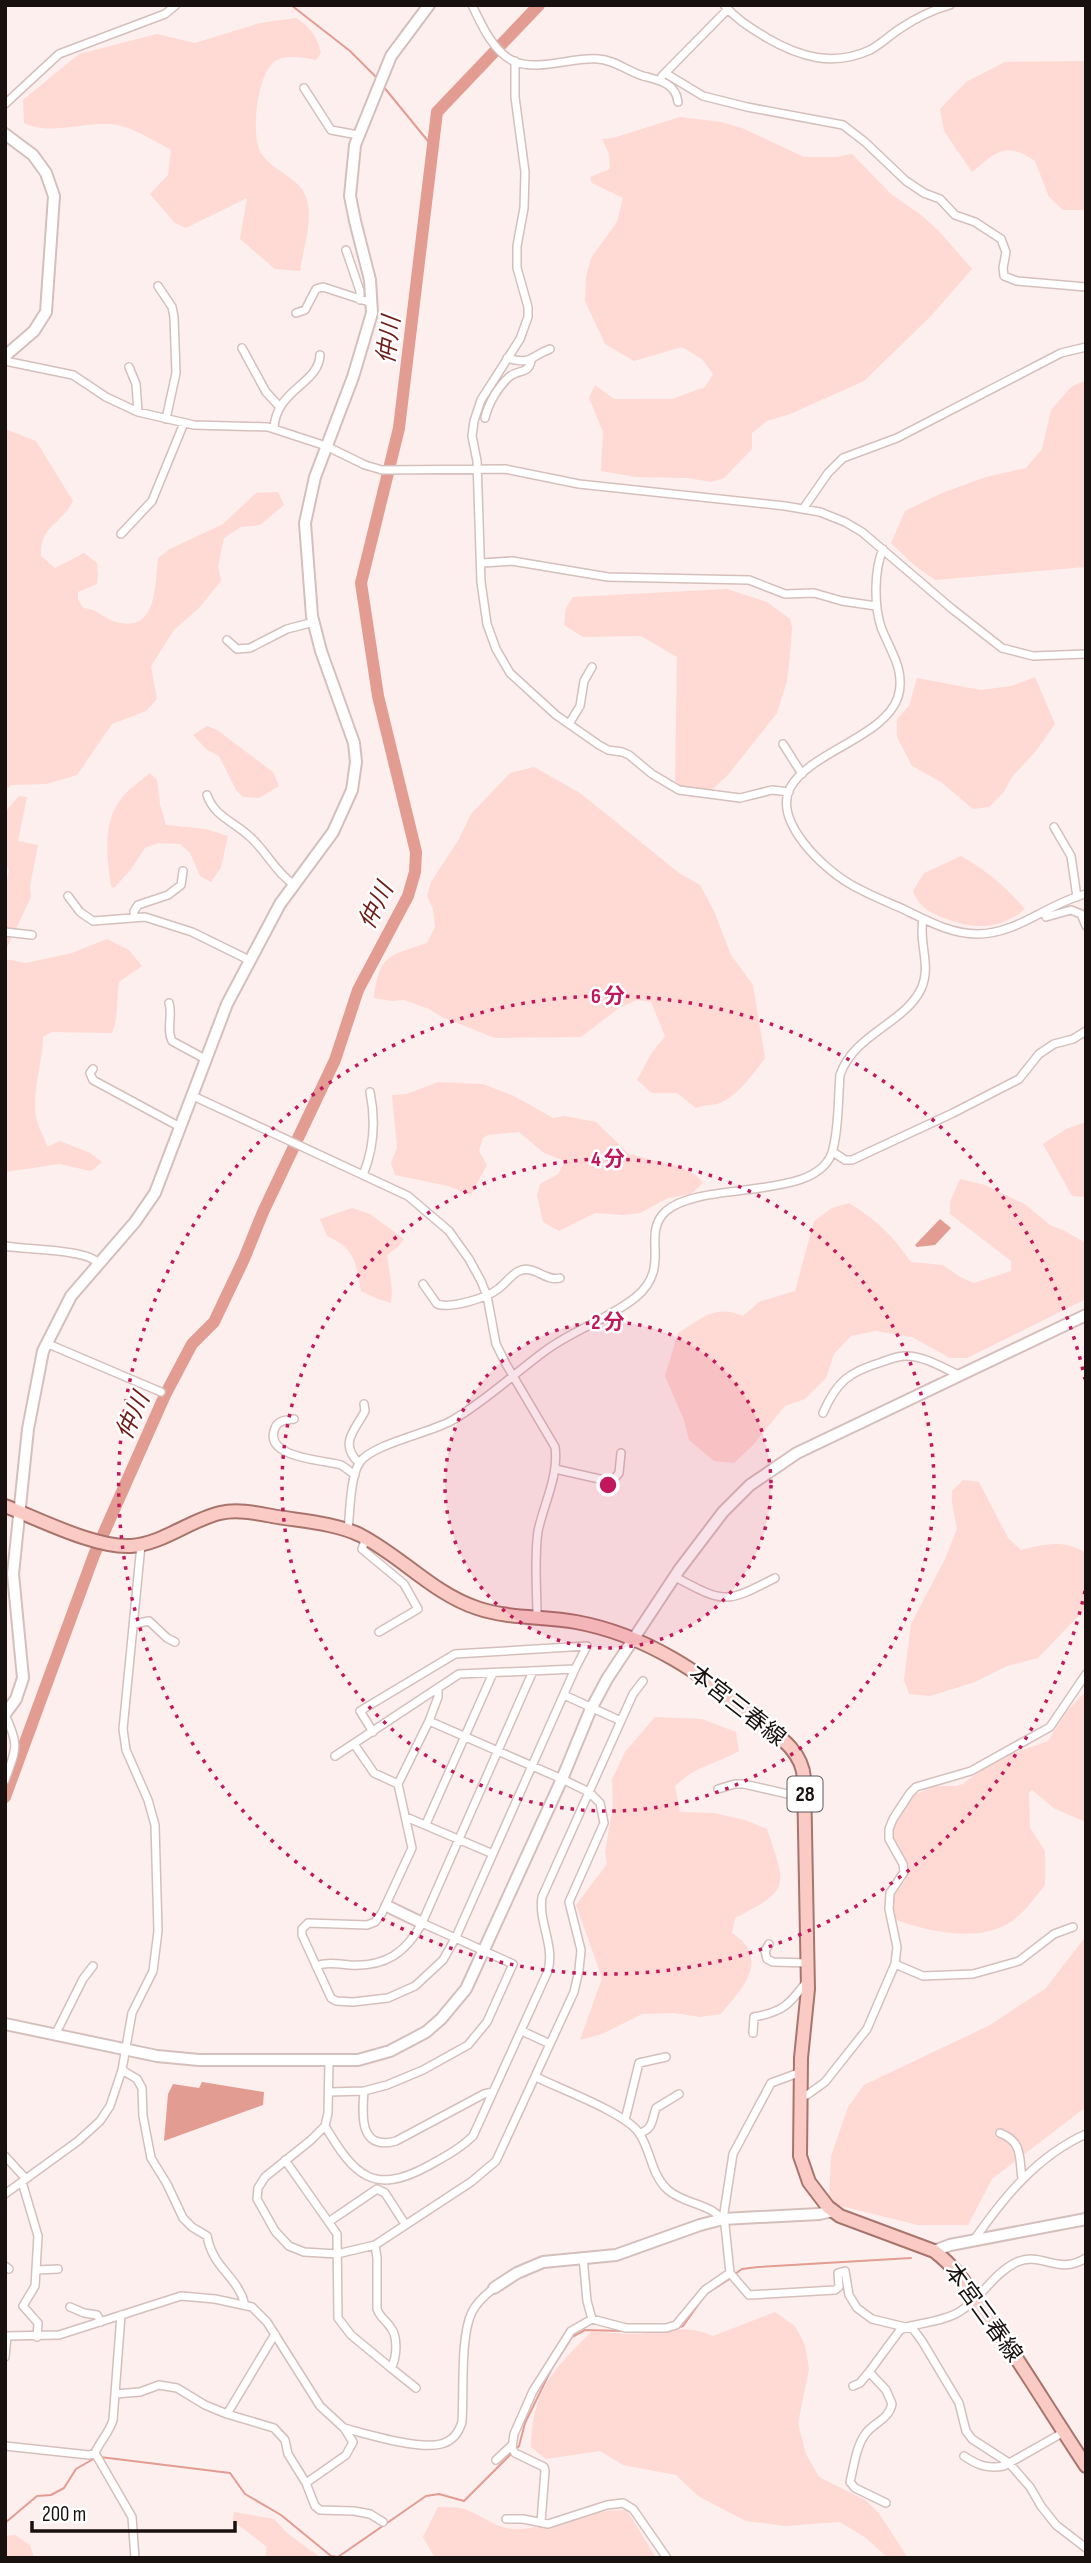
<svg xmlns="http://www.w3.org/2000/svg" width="1091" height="2563" font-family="'Sofia Sans Condensed','Noto Sans JP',sans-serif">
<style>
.green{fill:#ffd9d3}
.water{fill:#e39c92}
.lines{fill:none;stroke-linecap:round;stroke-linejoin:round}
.stream{stroke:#e39c92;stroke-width:2}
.river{stroke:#e39c92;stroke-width:12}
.street-casing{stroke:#d5bfbc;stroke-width:10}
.secondary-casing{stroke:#d5bfbc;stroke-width:14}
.primary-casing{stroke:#a8746c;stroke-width:16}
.street{stroke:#fff;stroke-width:7}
.secondary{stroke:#fff;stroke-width:10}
.primary{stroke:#facbc5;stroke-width:12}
.ring{fill:none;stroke:#c2185b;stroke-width:3.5;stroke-dasharray:3.5 7}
.labels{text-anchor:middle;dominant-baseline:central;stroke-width:5;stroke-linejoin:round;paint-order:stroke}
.shield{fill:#fff;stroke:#5d5858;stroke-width:2}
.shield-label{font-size:21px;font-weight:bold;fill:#181110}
.street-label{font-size:23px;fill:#181110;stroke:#fff}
.water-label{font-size:24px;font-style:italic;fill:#701d17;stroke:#fff}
.centre{fill:#c2185b;stroke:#fff;stroke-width:3.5}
.ring-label{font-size:21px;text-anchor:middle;font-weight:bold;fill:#c2185b;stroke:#fff;stroke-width:5;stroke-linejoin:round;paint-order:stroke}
</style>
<rect width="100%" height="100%" fill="#fdefed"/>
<!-- green -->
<path class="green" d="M296 18C311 28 317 36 321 53L316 60C307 58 289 55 279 59 257 67 250 135 261 153 271 170 300 178 306 197 314 218 303 249 300 271L275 269 240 239 247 198 186 228 175 223 150 194 168 175 171 150C152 140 132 126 111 124 81 122 51 136 24 123L23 100 79 54 157 34 195 43 260 23Z
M1086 61V210H1063L1049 197 1035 161C1005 141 997 151 972 172L944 131 940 109 966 82 1005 62Z
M680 117 721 122 742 128 804 157H835L852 154 891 194 921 215 938 230 972 269 931 316 864 381 790 414 767 421 752 433V449L724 478 711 482 688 478 636 477 601 471 603 432 589 398 595 385 614 399H672L705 387 713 374 702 359 682 347 634 361 605 344 585 301 586 277 591 258 617 222 623 198 592 183 590 177 610 169 609 154 602 139 613 138Z
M1086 380V567L935 580 914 565 891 543 905 511 942 493 986 477 1026 468 1042 449 1051 410 1071 387Z
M5 429 36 441 73 501C61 525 40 525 41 556L55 568 84 553 97 563 98 576 97 584 78 592V599L83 608C96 608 102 617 113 621 157 636 155 587 158 558L170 549 223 524 256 493 278 492 284 505 260 525 241 527 224 538 218 566 221 581 199 608 174 630 151 666 157 699 146 711 112 724 77 775 46 784 11 785 5 791Z
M727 589 767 602 790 619 792 628 790 655 787 681 777 713 727 776 707 794 685 790 675 781 677 657 641 636 583 637 564 625 566 608 573 597Z
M1035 677 1055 724 1036 751 1012 777 1003 793 989 807 973 809 941 782 912 766 897 737V719L909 706 917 678 981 690 1011 686Z
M207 726 217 730 273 772 279 786 259 798 243 797 236 790 219 756 206 749 193 735Z
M534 767 580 793 679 873 700 885 714 911 731 955 753 985 765 1058C754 1073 741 1092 724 1101 717 1106 705 1104 696 1108L677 1093H652L637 1080 651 1054 665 1036 651 1002 637 1000 619 1008 581 1037 495 1038 442 1017 429 1009 404 1000 392 1001 374 998C379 954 389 956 427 943L435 927 433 909 427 896 431 882 459 839 471 814 510 773Z
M150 773 157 780 160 804 166 825 206 829 228 836 221 867 211 882 200 876 190 853 180 844 158 843 145 848 131 869 114 888 111 886C107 859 102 822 121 799 128 789 141 781 150 773Z
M19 796 27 797 18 841 38 845 30 886 31 897 5 952V891L9 870 5 865V812Z
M961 856C986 870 1006 887 1025 909 999 930 974 930 944 918 929 912 919 907 913 891L924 873Z
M107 939 129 950 142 966 119 982C116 999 119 1017 112 1033L52 1032 43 1037C43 1062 30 1097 37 1121 39 1129 45 1138 47 1147L60 1141 90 1153 102 1162 91 1171 59 1164 5 1172V959L26 963 72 953Z
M438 1082 483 1084 514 1096 553 1118 565 1116 596 1122 629 1154 683 1168 698 1177 703 1183 691 1194 668 1198 640 1213 623 1215 595 1213 559 1231 543 1222 537 1195 540 1184 558 1174 565 1161 544 1153 519 1132 488 1135 483 1138 479 1151 487 1165 471 1195 448 1186 395 1175 391 1163 397 1147 392 1095 407 1094Z
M1086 1122V1197L1072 1196 1043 1144 1066 1129Z
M960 1179 985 1185 1026 1205 1050 1225 1065 1231 1086 1243V1299L967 1358H950L912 1337 876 1331 851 1336 834 1354 826 1378 805 1399 785 1406 752 1446 734 1463 714 1461 689 1440 684 1420 665 1376 678 1333C702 1319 715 1304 743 1316L759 1302 795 1291 814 1221 832 1208 849 1203C880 1223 890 1233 911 1262L943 1265 960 1277 974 1283 1011 1271V1261L950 1214V1202Z
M352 1208 370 1214 404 1239 399 1246 387 1255 392 1290 391 1303 378 1299 361 1291C356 1261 355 1249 327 1236L320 1219Z
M963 1480 979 1482 1008 1538 1021 1550C1045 1544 1064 1539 1086 1553V1608L1038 1658 1007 1666 975 1682 930 1696 909 1694 904 1680 911 1624 945 1559 957 1529 952 1503V1491Z
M1086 1691V1822L1055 1809 1032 1790 1029 1793 1030 1828 1045 1851V1885C1036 1896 1027 1909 1016 1918 984 1945 929 1932 894 1919L890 1900 904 1882 909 1868 894 1840V1810L916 1794 935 1786H956L963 1784 995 1760 1048 1741 1067 1711Z
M655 1717 702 1719 736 1732 739 1751C714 1765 697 1765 675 1786L680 1812 714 1813 745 1820 767 1829C786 1886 792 1889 735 1918L732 1933C736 1936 742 1940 745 1944 764 1969 736 1995 721 2014L700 2017 674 2013 642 2014 602 2034 580 2040 602 1978 576 1905 607 1864 605 1852 613 1806 612 1779 625 1752Z
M1086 1936V2107L992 2179 968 2225H918L829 2203 831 2156 848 2107 864 2085 990 2025 1046 1988Z
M775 2312 795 2326 805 2345 809 2369 798 2423 806 2454 819 2477 865 2500 878 2512 908 2558H888L866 2538 840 2522 785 2526 746 2521 698 2496 676 2475 623 2465 600 2451 546 2459 531 2447C532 2390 554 2369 592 2331 611 2333 630 2335 648 2333 674 2331 688 2325 713 2336Z
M438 2507C445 2507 453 2507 460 2508 479 2512 494 2529 515 2529 555 2528 589 2509 627 2510L656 2558H435L423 2537Z
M234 2512 274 2519 287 2533 321 2558H265L267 2547 233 2521Z
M15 2535 30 2545 34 2558H5V2536Z"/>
<!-- water -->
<path class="water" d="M940 1219 951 1228 935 1245 917 1247 915 1245Z
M202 2082 264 2092 263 2105 164 2141 168 2094 173 2084 199 2088Z"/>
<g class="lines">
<!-- stream -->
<path class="stream" d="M291 5 350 51 378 79
M383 86 432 146
M735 2274 742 2269 758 2267 911 2258
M677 2328 683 2326 706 2294 731 2278
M632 2331H658
M516 2449 519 2446 525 2423 551 2370 572 2337 585 2330 623 2331
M100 2457 230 2473 245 2494 281 2515 331 2556 338 2557 426 2496 439 2494 464 2501 512 2453
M5 2523 37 2496 51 2495 64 2488 76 2469 95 2458"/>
<!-- river -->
<path class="river" d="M5 1797 94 1555 165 1395 192 1344 214 1322 244 1259 263 1212 335 1060 358 990 408 896 415 872 416 852 378 696 361 583 399 428 437 112 539 5"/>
<defs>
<path id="street" d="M472 5C481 24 493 51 513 61 538 72 571 57 598 59 615 60 627 71 643 76 658 80 676 83 678 102
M724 5C737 20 751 28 767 38 800 57 833 67 870 50 881 44 890 35 901 28 916 18 932 10 950 5
M515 61V97L525 172 524 208 517 246V268L528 307V317L520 339 481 400 474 421 472 436 477 461 481 582 487 624 496 649 510 673 556 715 599 745 608 750 622 752 629 755 652 774 679 790 740 798 772 790 789 792
M665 73 703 96 747 107 843 125 865 142 906 181 924 193 940 199 955 215 975 222 1001 239 1006 252 1003 268 1004 276 1017 281 1086 287
M662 76 728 9
M304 88 331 130 358 135
M5 104 59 54 165 14 176 5
M346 250 360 291V300
M158 286 172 307 174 317 176 373 166 419
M296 313 305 310 316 289 323 287 372 303
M242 348 266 392 279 406
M507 358C533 365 529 357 550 349
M5 361 73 375 106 397 138 412 194 425 268 427 326 446 365 465 382 470 505 469 579 484 785 506 820 512 845 522 862 532 951 608 1002 648 1033 656 1086 654
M129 367 136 384 138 412
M485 418C488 404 498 387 509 377 518 369 528 375 531 361
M274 429C275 390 319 384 320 355
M803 509 828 473 843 458 897 438 1061 353 1086 347
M121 534 152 501 184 423
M883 549C874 570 874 605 881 627 890 651 906 670 898 697 885 737 809 752 790 788 773 822 824 869 850 884 867 894 885 901 903 909 926 920 950 934 977 934 1018 934 1048 903 1086 894
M482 563 512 561 608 577 749 580 785 594 814 593 842 601 876 606
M227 640 237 649 250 648 287 629 314 622
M569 724 580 706 584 681 592 667
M783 744 802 774
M207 795C214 816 234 822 249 836 266 850 274 871 293 884
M1054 827 1071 856 1077 897
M68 896 80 912 93 921 145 917 192 932 249 960
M134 917V911L138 905 168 895 181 885 183 871
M1046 917 1071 910 1081 914 1086 926
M5 932 32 935
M169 1003C173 1015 166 1029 172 1041L205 1059
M93 1069 90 1073 93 1080 180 1127
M191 1095 408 1196 449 1231 469 1259 481 1281 487 1296 496 1344 506 1364 555 1447C559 1476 544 1503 538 1531 534 1559 537 1589 537 1617
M833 1152 845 1160H852L953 1113 1019 1079 1039 1054 1054 1044 1073 1039 1086 1031
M363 1175C374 1148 376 1121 370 1092
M5 1246C25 1250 87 1249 98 1263
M423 1284 437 1304C450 1309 487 1298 498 1289 505 1284 512 1274 519 1271 534 1264 545 1282 560 1278
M46 1343 161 1392
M823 1413C837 1381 849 1372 882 1362 890 1359 899 1355 908 1356 926 1357 943 1368 959 1375
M294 1419C287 1420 278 1420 275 1428 262 1459 327 1460 341 1465 346 1468 351 1472 355 1475
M359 1463C338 1443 356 1429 365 1411L364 1404
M555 1469 604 1480 614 1479 619 1473 621 1453
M348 1530C350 1513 350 1476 360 1462 373 1444 429 1433 451 1421 483 1403 515 1373 545 1351 573 1330 609 1319 636 1297 673 1266 640 1235 666 1211 703 1179 821 1203 833 1149 839 1126 838 1099 840 1075 854 1034 905 1023 921 989 932 966 918 942 923 919
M366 1538 362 1549 404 1584 418 1609 379 1632
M675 1577C724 1603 725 1604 775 1578
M134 1624 149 1621 167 1638 175 1642
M564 1695 621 1721
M5 1715C20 1746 16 1749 5 1780
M429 1721 438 1697V1689
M354 1744 374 1773 398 1784
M335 1756 459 1674 575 1669
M718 1789 735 1784H744L805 1798
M406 1817 493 1854
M426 1824 493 1673
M769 1944 765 1951 767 1959 773 1962 808 1963
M895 1964 923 1976 973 1974 1019 1961 1054 1934 1073 1927
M316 1966C327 1962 338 1964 350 1965 385 1967 406 1953 422 1923L533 1671
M522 2031 550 2044
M753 2033 754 2017C783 2012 790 2004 807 1981
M55 2035 83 1979 93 1966
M329 2061 328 2113 325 2126 311 2140 265 2177 258 2188 257 2199 275 2231 289 2246 304 2252 337 2254 375 2245 471 2182 496 2161 574 1992 579 1970 581 1950 569 1902 604 1823 600 1803 589 1792 562 1779 429 1721 398 1784 412 1848 382 1913 375 1922 367 1925 308 1923 302 1929V1935L331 1998 336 2001 353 2002 388 1998 415 1986 443 1960 456 1937 575 1669 587 1646 455 1654 360 1711 373 1732
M122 2070 137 2079 142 2088 143 2116 151 2158 167 2184 183 2218 192 2227 207 2236C213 2269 238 2276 245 2305
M536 2077C560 2089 626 2113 639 2133 651 2150 651 2175 668 2190 686 2206 714 2202 725 2225L730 2273 749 2295 835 2290 839 2287 838 2273 845 2271 849 2295 857 2308 872 2319 913 2329 922 2341 959 2403 966 2431 972 2439 1009 2463 1030 2487 1041 2506 1056 2525 1086 2548
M364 2091C362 2115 359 2151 396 2141L484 2094 493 2092
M329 2092 364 2091 387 2085 423 2070 468 2045 487 2022 513 1964 422 1923
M800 2095H807L825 2082 867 2029 895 1964 897 1947 889 1909 890 1893 904 1872 903 1864 889 1839V1829L893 1819 910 1793 916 1787 971 1771 1050 1727 1086 1674
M625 2120 639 2063 666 2057
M325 2126C354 2175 373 2196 428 2166 444 2157 460 2149 473 2136L548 1971C555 1945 538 1922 542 1897L633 1694 643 1681
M640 2133C653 2129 652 2120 656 2108L679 2094
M1000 2133C1023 2142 1019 2157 1022 2179
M5 2156 26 2179
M285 2160 337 2234 338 2318 351 2335 391 2368C397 2358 398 2337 391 2328 386 2320 380 2318 377 2309V2258L375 2245
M22 2182 38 2236 35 2286 23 2306 38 2323 37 2337
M5 2194 78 2141 100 2121 110 2106 122 2070 132 2013 153 1971 158 1931 155 1825 148 1800 126 1750 123 1729 141 1545
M723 2219 733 2154 771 2083 801 2072
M330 2221 377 2189 385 2193 405 2224
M974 2240C1004 2197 1037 2156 1086 2134
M583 2257 587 2301 592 2319
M5 2266 9 2269
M37 2270 58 2269
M70 2307 84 2313 97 2315 101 2322
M5 2336 59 2335 181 2296 215 2299 252 2307 267 2322 320 2406 344 2428 353 2442 346 2455 306 2483 315 2506 320 2510 354 2511 370 2514 383 2522
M5 2357 7 2336
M391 2368 416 2388
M853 2386 860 2383 869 2372
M115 2394 140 2392 159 2385 177 2388 205 2405 227 2414 274 2428 285 2440 288 2454 306 2483
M227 2414 275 2334
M344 2428C367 2434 419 2450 441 2444 453 2441 459 2432 462 2422 464 2393 460 2336 472 2312 477 2302 485 2295 494 2288
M5 2446 89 2455 95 2453C100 2441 109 2433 113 2420L121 2315
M95 2453 132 2517 135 2558
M964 2456C977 2465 987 2469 1004 2466L1064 2432
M496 2460 512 2445
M886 2503 855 2488 850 2482C854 2466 856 2446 866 2433 875 2422 889 2419 892 2404L886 2390 869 2372 900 2330 906 2327C922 2323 944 2321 959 2312 981 2299 993 2273 1017 2262 1043 2251 1057 2276 1086 2258
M506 2519H523L548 2524 607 2505 623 2503 633 2509 667 2558
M541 2522 545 2471 544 2467 515 2453 512 2448 514 2434 533 2391 571 2331 592 2319 626 2328H666L676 2325 705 2290 730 2273"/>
<path id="secondary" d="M5 134 33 155 46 173 54 196 46 312 34 331 5 356
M5 1714 16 1699 23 1678 13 1574 28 1429 43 1351 71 1296 135 1222 155 1193 227 1004 280 904 333 832 352 790 356 762 354 743 321 651 312 616 305 523 315 477 353 377 372 313 370 280 355 221 350 196 355 145 391 56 429 5
M387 1906 422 1923
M5 2024 157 2056 199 2060H358L390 2051 426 2032 441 2019 466 1989 562 1779 590 1711 607 1679 679 1570 723 1512 750 1485 797 1453 1086 1315
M934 2251 950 2245 1086 2219
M494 2288 517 2273 543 2262 616 2255 700 2225 723 2219 819 2214 833 2211"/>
<path id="primary" d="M5 1506C39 1519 95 1548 131 1546 162 1544 190 1520 220 1513 237 1509 256 1513 272 1516 301 1521 335 1523 360 1535 401 1556 434 1594 477 1608 509 1619 544 1616 576 1622 647 1635 702 1674 756 1718 777 1735 802 1750 804 1778L808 1989 801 2058 800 2156 809 2182 828 2207 840 2216 934 2251C957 2268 970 2290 986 2313 1021 2363 1052 2415 1086 2466"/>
</defs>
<!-- street casing -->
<use href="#street" class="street-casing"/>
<!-- secondary casing -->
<use href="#secondary" class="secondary-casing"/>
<!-- primary casing -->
<use href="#primary" class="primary-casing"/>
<!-- street -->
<use href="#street" class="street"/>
<!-- secondary -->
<use href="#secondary" class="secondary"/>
<!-- primary -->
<use href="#primary" class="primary"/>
</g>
<!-- distance rings -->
<circle cx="608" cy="1485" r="163" fill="#c2185b" fill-opacity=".12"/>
<g class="ring">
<circle cx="608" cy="1485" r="163"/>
<circle cx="608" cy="1485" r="326"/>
<path d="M1085 1591A489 489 0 1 1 1085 1379"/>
</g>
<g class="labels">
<!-- shield labels -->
<rect class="shield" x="787.5" y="1776.5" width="35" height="35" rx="5"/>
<g class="shield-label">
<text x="805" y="1794">28</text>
</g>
<!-- street labels -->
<g class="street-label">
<text transform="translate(737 1706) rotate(38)">本宮三春線</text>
<text transform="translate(983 2313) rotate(54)">本宮三春線</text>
</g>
<!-- water labels -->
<g class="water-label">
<text transform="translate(389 340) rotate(-83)">仲川</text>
<text transform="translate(376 906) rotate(-64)">仲川</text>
<text transform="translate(133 1416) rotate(-66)">仲川</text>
</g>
</g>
<circle cx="608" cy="1485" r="10" class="centre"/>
<g class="ring-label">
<text x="608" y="1003">6 分</text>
<text x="608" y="1166">4 分</text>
<text x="608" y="1329">2 分</text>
</g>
<!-- border -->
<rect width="1091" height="2563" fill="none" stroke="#181110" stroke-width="14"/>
<!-- scale -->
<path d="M32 2521v10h203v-10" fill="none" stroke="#181110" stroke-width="3.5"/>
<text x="42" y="2521" font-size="21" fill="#181110" stroke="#ffffff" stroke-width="5" paint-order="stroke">200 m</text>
</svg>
